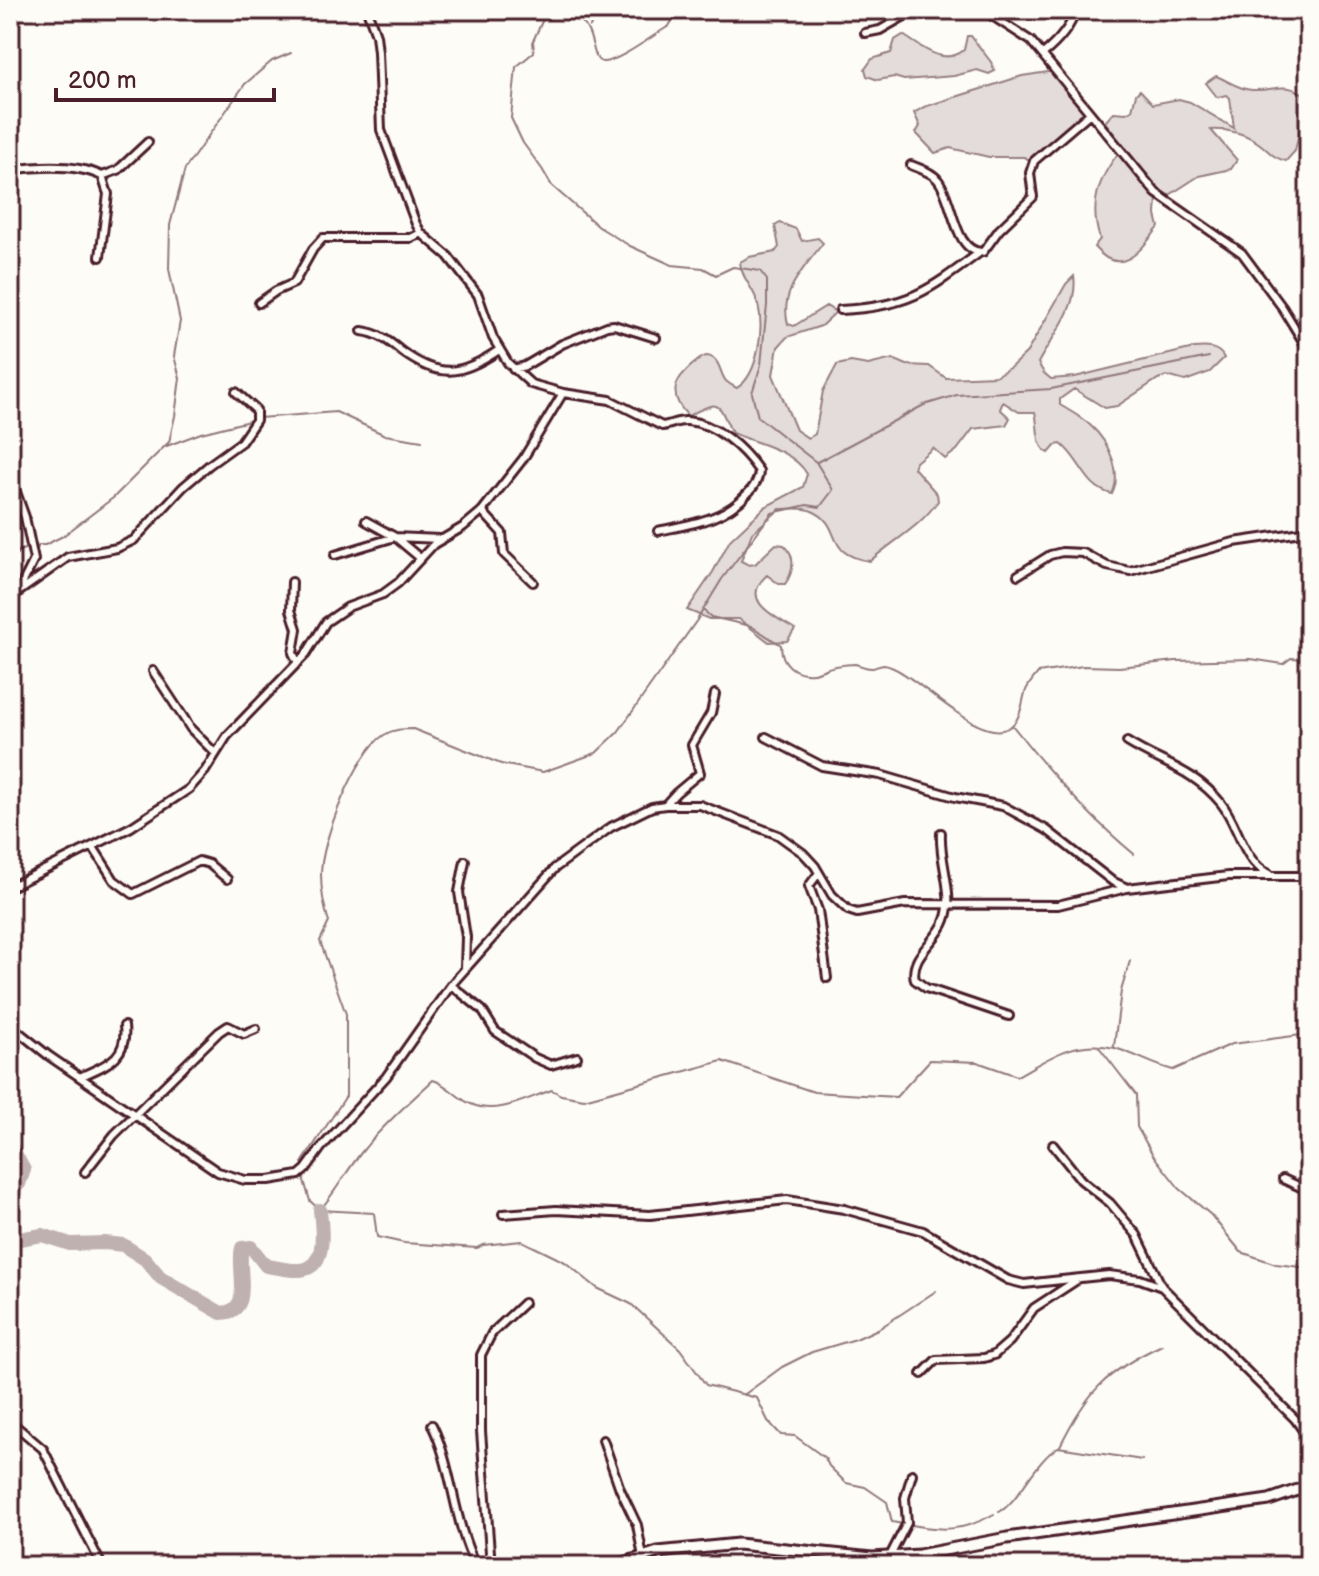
<svg xmlns="http://www.w3.org/2000/svg" width="1319" height="1576" font-family="'Balsamiq Sans',sans-serif">
<style>
.green{fill:#e3dcda;stroke:#967e82;stroke-width:2}
.lines{fill:none;stroke-linecap:round;stroke-linejoin:round}
.stream{stroke:#91777b;stroke-width:2}
.river{stroke:#c0b1b1;stroke-width:14}
.street-casing{stroke:#4a1f2b;stroke-width:12}
.secondary-casing{stroke:#4a1f2b;stroke-width:15}
.street{stroke:#fdfcf7;stroke-width:6}
.secondary{stroke:#fdfcf7;stroke-width:9}
</style>
<rect width="100%" height="100%" fill="#fdfcf7"/>
<filter id="ink" filterUnits="userSpaceOnUse"><feTurbulence type="fractalNoise" baseFrequency=".0125" numOctaves="2"/><feDisplacementMap in="SourceGraphic" scale="16" xChannelSelector="R" yChannelSelector="G"/><feConvolveMatrix kernelMatrix="1 2 1 2 8 2 1 2 1" color-interpolation-filters="sRGB"/></filter>
<g filter="url(#ink)">
<!-- green -->
<path class="green" d="M903 35C921 46 943 67 964 50L967 36H971L991 62 995 71 989 74 977 70 954 76 904 80 894 77 878 80 867 76 865 69 872 59 891 53 895 40Z
M1054 71 1085 111 1032 161 1024 157H989L950 148 935 153 916 133 920 126 914 113 924 107 1022 76Z
M1216 76C1229 81 1238 89 1252 90 1279 91 1282 80 1309 97V123L1300 129 1295 151 1286 161C1272 158 1268 149 1257 142 1245 133 1226 129 1211 130L1237 160 1231 169 1199 176 1168 196 1163 195 1105 122 1114 112 1126 113 1132 110 1136 94 1140 90 1153 104 1179 99 1190 102 1234 128 1230 98 1227 95 1217 97 1206 83Z
M1119 152 1157 196 1156 215 1159 227C1140 251 1121 279 1094 247L1100 239C1089 205 1098 179 1119 152Z
M780 223 796 229 802 241 818 238 823 243C804 269 779 291 788 324L794 326 826 306 836 312 821 326 787 337 778 347 773 375 796 430 808 438 815 434 823 391 837 365 851 362 868 365 893 359 907 365 929 366 946 378 995 376 1011 367 1027 352 1066 284 1074 276C1079 308 1052 336 1038 363L1044 373 1051 379 1075 377 1194 348C1206 347 1218 346 1224 358L1210 372 1185 381 1167 376 1158 379 1117 406 1105 408 1074 389 1060 399V405C1070 411 1083 418 1091 426 1108 441 1123 473 1112 494 1085 488 1081 459 1061 444L1056 445 1049 453C1035 447 1039 427 1035 412H1019L1003 402 1000 409 1010 418 1006 425 973 429 957 450 945 459 933 448 916 462 914 468 937 494 938 501C920 527 894 540 870 561 821 554 845 525 812 511 803 507 790 509 780 509L752 533 741 561 749 565 755 564 776 544 784 545C796 555 794 572 785 584H779L767 575C738 601 776 617 795 629L787 641 769 642 739 619H709L687 610 713 572 730 540 765 507 803 487 807 474C793 450 756 443 732 433 717 403 723 398 688 416 667 394 674 379 696 362 699 360 703 356 707 356 721 358 719 373 726 381 728 383 735 387 737 388 759 374 764 328 758 304 754 288 741 278 740 262L749 257 775 252 779 247 775 226Z"/>
<g class="lines">
<!-- stream -->
<path class="stream" d="M1297 10C1304 23 1301 37 1309 50
M590 27 598 10
M259 418 336 412 385 435 422 441
M164 447 201 433 253 420
M817 462 924 405 957 395 1051 389 1209 357
M36 551 39 545H45L63 536 113 498 169 442 175 416 180 378 174 356 180 321 169 269 170 225 185 169 245 84 272 61 291 53
M10 566 19 551 27 548
M703 610 711 617 751 626 781 645C781 663 794 675 813 673 821 672 828 667 836 666 842 665 849 664 855 664 861 665 866 669 873 668 877 667 880 665 884 665 914 668 987 758 1015 722 1022 713 1022 703 1025 693 1027 686 1033 679 1038 673L1083 666 1119 667 1176 661 1251 659 1283 664 1291 658 1309 659
M1012 725C1049 772 1088 816 1134 854
M1114 1046 1121 991 1130 961
M1099 1047 1136 1095 1137 1127 1153 1155 1179 1188 1211 1215 1241 1252 1276 1264 1309 1268
M302 1163 346 1096V1014L320 941 329 922C324 907 321 890 321 874 321 841 356 753 384 735 394 729 402 729 413 729L501 764 543 772 596 753 618 732 697 620 722 579 772 513 807 505 820 507 833 490 816 462 758 417 752 393 761 365 767 305V280L760 271 733 267 716 275 703 268 672 265 630 246 599 227 552 186 542 169 523 143 511 118 516 67 534 52 533 41 544 17C552 16 562 13 569 15 599 23 588 61 603 62 617 63 655 34 669 26L674 18 673 10
M303 1177 310 1201 320 1210 374 1213 377 1237 404 1243 477 1248 483 1245 522 1241 565 1262 597 1288 631 1304 641 1313 680 1349 706 1385 757 1398 768 1421 781 1435 795 1436 825 1458 829 1466 846 1483 865 1487 887 1502 892 1522 903 1524
M320 1210C337 1190 348 1168 365 1148 385 1123 410 1102 433 1080 447 1084 457 1098 471 1104 497 1116 527 1098 552 1090L561 1095 584 1099 722 1061 814 1092 896 1097 930 1060 977 1062 1017 1076C1050 1058 1075 1038 1115 1048 1135 1054 1153 1065 1173 1070L1232 1044 1309 1034
M745 1394 782 1367 812 1352 856 1339 880 1328 936 1291
M1060 1446C1086 1393 1106 1371 1162 1345
M999 1512C1017 1504 1035 1461 1058 1447L1142 1460
M907 1524C941 1531 963 1532 994 1514"/>
<!-- river -->
<path class="river" d="M10 1144 24 1170 19 1184 10 1189
M10 1237 14 1240 42 1235 70 1244 105 1243 123 1245 145 1259 161 1278 221 1313C255 1312 236 1269 242 1248L251 1247 266 1266C277 1267 288 1271 299 1270 328 1268 322 1230 320 1210"/>
<defs>
<path id="street" d="M983 10 1031 41 1156 193 1242 253 1282 307 1309 351
M865 33 880 30 915 10
M1043 54C1058 42 1070 29 1076 10
M911 165C920 169 932 172 938 180 953 198 954 254 983 252L999 230 1033 197 1030 173 1034 161 1090 113
M10 170C38 166 76 163 102 176L108 194 100 257
M102 176 118 170 148 142
M259 303 276 291 294 283 313 249 323 238H411L421 233
M840 310C907 307 927 292 979 253
M362 331C378 333 389 341 401 351 439 379 461 376 499 350
M513 369 525 366 562 344 607 326 614 325 656 338
M563 393 610 400 662 426C671 425 678 420 687 421 716 423 743 448 759 471 759 480 755 486 748 493 725 520 691 524 658 531
M10 475 25 517 34 560 20 588
M482 511 502 533 504 554 533 582
M366 521 395 537 420 558
M335 555 395 537 440 539
M1018 575 1050 555 1062 552 1083 553 1107 566 1130 571 1234 542 1309 531
M292 582 291 610 297 629 293 653 298 663
M10 598 68 557 117 548 134 540 183 487 209 465 241 442 256 420V410L236 392
M153 671 191 729 215 753
M766 737 822 766 880 775 955 797 1003 806 1047 830 1112 881 1127 888
M1127 742C1162 764 1193 769 1221 803 1239 825 1242 861 1269 874
M665 805 676 793 700 773 692 745 711 713 715 694
M941 833C939 862 955 894 945 920 938 941 909 955 915 980L926 988 1009 1016
M93 847 114 880 133 894 199 861 209 864 227 879
M818 874 809 886 818 910 827 978
M10 887 131 827 189 789 205 771 227 736 306 654 326 622 348 607 383 594 398 583 434 544 463 527 482 511 523 459 563 393 531 384 508 363 493 338 478 295 448 256 421 233 416 224 381 130 378 52 376 35 367 10
M465 968 466 937 459 892 465 861
M451 985 482 1010 495 1031 535 1058 551 1065 577 1057
M10 1025 49 1056 218 1172 245 1180H269L299 1175 306 1169 321 1148 386 1077 451 985 555 868 611 827 652 807 665 805H700L778 835 803 853 815 866 832 895 848 910 857 913 905 904 1058 905 1127 888 1228 876H1309
M80 1077C105 1065 128 1059 124 1026
M1053 1145 1081 1180 1110 1203 1137 1235 1162 1287
M85 1172 114 1135 219 1032 228 1026 244 1034 256 1029
M1283 1179 1309 1191
M503 1214 556 1210 650 1215 787 1200 844 1209 923 1231 1008 1280 1024 1284 1109 1275 1140 1279 1162 1287 1295 1419 1309 1439
M10 1348 16 1347
M922 1374 936 1360 984 1358 994 1355 1010 1341 1034 1308 1077 1280
M10 1421 43 1449 102 1566
M432 1425C453 1468 453 1521 476 1566
M603 1440 620 1489 637 1525 643 1557
M889 1558 907 1523 905 1498 912 1474
M491 1566 481 1431V1355L492 1333 524 1303"/>
<path id="secondary" d="M615 1566 658 1552 738 1544 872 1558 919 1555 1007 1538 1269 1500 1309 1486"/>
</defs>
<!-- street casing -->
<use href="#street" class="street-casing"/>
<!-- secondary casing -->
<use href="#secondary" class="secondary-casing"/>
<!-- street -->
<use href="#street" class="street"/>
<!-- secondary -->
<use href="#secondary" class="secondary"/>
</g>
</g>
<!-- margin -->
<rect width="1319" height="1576" fill="none" stroke="#fdfcf7" stroke-width="40"/>
<rect x="20" y="20" width="1279" height="1536" fill="none" stroke="#4a1f2b" stroke-width="3" filter="url(#ink)"/>
<!-- scale -->
<path d="M56 88v12h218v-12" fill="none" stroke="#4a1f2b" stroke-width="4"/>
<text x="68" y="88" font-size="24" fill="#4a1f2b" stroke="#fdfcf7" stroke-width="6" paint-order="stroke">200 m</text>
</svg>
